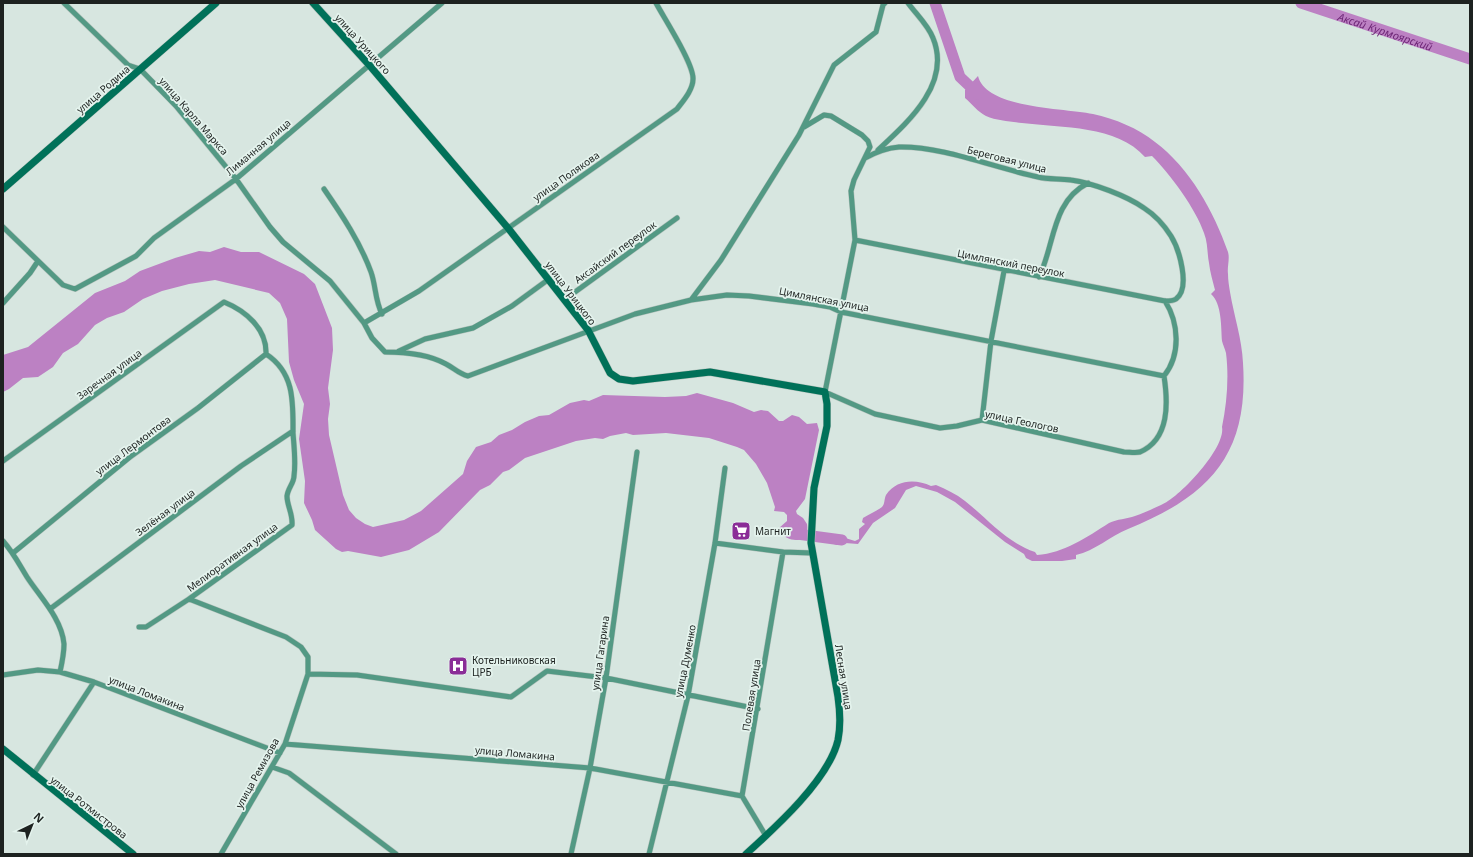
<svg xmlns="http://www.w3.org/2000/svg" width="1473" height="857" font-family="'Noto Sans',sans-serif">
<style>
.water{fill:#bc81c3}
.lines{fill:none;stroke-linecap:round;stroke-linejoin:round}
.river{stroke:#bc81c3;stroke-width:11}
.street-casing{stroke:#b6c3bd;stroke-width:6}
.secondary-casing{stroke:#b6c3bd;stroke-width:8}
.street{stroke:#539984;stroke-width:5}
.secondary{stroke:#007159;stroke-width:7}
.labels{text-anchor:middle;dominant-baseline:central;stroke-width:3.5;stroke-linejoin:round;paint-order:stroke}
.street-label{font-size:10px;fill:#1d2220;stroke:#e4f3ed}
.poi-label{font-size:10px;fill:#1d2220;stroke:#e4f3ed;text-anchor:start}
.water-label{font-size:11px;font-style:italic;fill:#6d2676;stroke:#e4f3ed}
</style>
<rect width="100%" height="100%" fill="#d7e6e0"/>
<!-- water -->
<path class="water" d="M978 76C986 109 1065 108 1093 114 1115 119 1138 128 1155 142 1190 168 1214 212 1228 252 1230 259 1227 267 1228 274 1228 280 1229 286 1230 292 1234 316 1242 339 1243 363 1249 455 1209 496 1128 529 1110 536 1095 551 1076 555V559L1062 561H1032L1026 558 1024 554 1005 542 955 502 937 492 916 486 906 490 895 508 873 523 858 544 845 543 837 545 828 542 827 537 830 534H834L835 538 842 537 855 541 859 539V529L865 524 862 522 863 518C869 514 877 511 882 507 885 504 884 499 886 495 897 479 916 479 931 486L936 485C946 489 956 494 965 501 988 519 1006 542 1035 552L1037 555C1064 553 1087 537 1109 523 1117 519 1127 519 1135 516 1144 513 1152 509 1161 505 1179 498 1226 448 1222 427 1227 403 1229 377 1226 353 1225 349 1223 345 1222 341 1221 327 1222 304 1211 294L1215 290C1213 282 1210 272 1209 263 1207 253 1208 243 1204 233 1196 209 1170 174 1152 156L1145 157C1117 125 1062 128 1022 123 1010 121 997 121 986 116 978 112 972 104 965 98V90Z
M224 247 241 252H259L304 274 315 284 332 328 333 350 328 388 330 404 328 419 329 435 343 495 349 510 356 518 365 524 373 527 404 520 421 511 463 474 467 461 476 447 491 442 499 435 512 430 525 422 539 416 549 415 570 403 584 400 589 401 603 395 665 397 686 396 697 393 733 403 754 412 761 410 768 411 779 421H783L792 415 799 417 807 424 817 423 819 430 805 499 796 511 797 514 803 518 807 524C810 544 789 544 779 531V528L787 521V515L784 512 774 511 775 507 767 483 756 464 744 450 737 447 709 438 666 433 633 435 626 433 610 436 603 439 595 438 576 441 525 458 509 470 503 472 490 485 480 490 439 532 409 550 381 557 348 551 342 552 336 549 315 530 312 520 304 503 305 481 299 439 304 404 294 380 289 362 287 319 280 303 269 293 215 280 189 284 162 291 143 299 124 312 107 318 95 325 78 344 63 353 53 367 38 377 23 378 9 389 3 392V355L28 347 95 293 125 281 140 271 175 258 199 251 210 252Z"/>
<g class="lines">
<!-- river -->
<g class="river">
<path d="M935 3 960 77 978 94"/>
<path id="s1" d="M1301 3 1470 59"/>
<path d="M794 527 797 534 842 540"/>
</g>
<defs>
<path id="street" d="M64 3 128 65 140 69 176 106 236 179 270 227 283 242 330 281 364 323 372 338 385 352C405 352 428 354 446 364 454 368 459 374 468 376L635 314 691 300 727 295 749 296 813 304 830 307 841 312 1164 376
M804 127 824 115 831 116 862 135 868 141 870 147 854 180 851 191 855 240 825 392 875 414 940 428 957 426 982 420 1124 452C1129 452 1136 453 1140 452 1170 439 1168 402 1164 376 1181 355 1179 323 1165 301
M878 150C907 123 952 84 933 38 928 25 916 14 908 3
M324 189C342 215 360 242 371 272 376 286 375 301 382 314
M3 227 63 285 75 289 136 256 154 238 236 179 442 3
M855 240 1165 301C1168 301 1173 301 1176 299 1191 288 1179 249 1171 236 1164 225 1155 215 1144 208 1127 196 1093 183 1071 180 1060 178 1049 180 1038 177 995 168 942 146 899 147 886 148 876 152 865 158
M1039 277C1055 245 1051 202 1088 183
M564 300 677 218
M691 300 721 260 799 135 834 65 876 32 883 5 885 3
M3 303 30 273 38 261
M364 323 419 291 677 109C683 101 693 90 693 79 694 64 664 18 656 3
M399 351 425 339 473 328 512 306 549 279
M982 420 991 341 1004 271
M3 461 224 302C246 311 267 329 266 354 295 373 293 403 293 433 294 447 296 462 294 476 294 483 288 488 287 496 287 506 293 514 292 525L189 599 286 637 301 647 308 657V674L285 744 221 854
M3 541C13 552 19 564 27 577 40 597 62 619 64 644 64 653 62 663 60 672
M715 543 783 552 812 553
M13 553 130 457 198 408 266 354
M50 609 241 466 293 431
M139 627H146L189 599
M308 674 357 675 511 697 547 671 606 678 758 709
M3 675 38 670 60 672 94 682 280 753
M285 744 590 768 742 796
M272 767 289 773 396 854
M33 775 94 682
M766 836 742 796 783 552
M571 854 590 768 606 678 637 452
M649 854 688 696 715 543 725 468"/>
<path id="secondary" d="M313 3 370 66 508 228 588 330 610 373 619 379 633 381 710 372 825 392 827 404V426L814 488 811 543 838 697C840 711 841 725 838 740 829 779 776 827 746 854
M3 189 216 3
M3 749 133 854"/>
</defs>
<!-- street casing -->
<use href="#street" class="street-casing"/>
<!-- secondary casing -->
<use href="#secondary" class="secondary-casing"/>
<!-- street -->
<use href="#street" class="street"/>
<!-- secondary -->
<use href="#secondary" class="secondary"/>
</g>
<!-- icons -->
<defs>
<symbol id="supermarket-square" viewBox="-11 -11 22 22"><rect x="-9" y="-9" width="18" height="18" rx="4" fill="#8a2d97" stroke="#e4f3ed"/><path d="M-6-5.5h2.5l.6 2H6L4.5 2H-2.5L-4.4-4H-6ZM-1.5 3.2a1.3 1.3 0 1 0 .1 0ZM3 3.2a1.3 1.3 0 1 0 .1 0Z" fill="#fff"/></symbol>
<symbol id="hospital-square" viewBox="-11 -11 22 22"><rect x="-9" y="-9" width="18" height="18" rx="4" fill="#8a2d97" stroke="#e4f3ed"/><path d="M-5-5h3v3.5h4V-5h3V5h-3V1.5h-4V5h-3Z" fill="#fff"/></symbol>
</defs>
<g fill-rule="evenodd">
<use href="#supermarket-square" x="730" y="520" width="22" height="22"/>
<use href="#hospital-square" x="447" y="655" width="22" height="22"/>
</g>
<g class="labels">
<!-- street labels -->
<g class="street-label">
<text transform="translate(363 44) rotate(48)">улица Урицкого</text>
<text transform="translate(103 89) rotate(-41)">улица Родина</text>
<text transform="translate(194 116) rotate(49)">улица Карла Маркса</text>
<text transform="translate(258 147) rotate(-40)">Лиманная улица</text>
<text transform="translate(1007 159) rotate(14)">Береговая улица</text>
<text transform="translate(566 176) rotate(-35)">улица Полякова</text>
<text transform="translate(615 252) rotate(-36)">Аксайский переулок</text>
<text transform="translate(1011 263) rotate(11)">Цимлянский переулок</text>
<text transform="translate(571 293) rotate(53)">улица Урицкого</text>
<text transform="translate(824 299) rotate(11)">Цимлянская улица</text>
<text transform="translate(109 374) rotate(-36)">Заречная улица</text>
<text transform="translate(1022 421) rotate(12)">улица Геологов</text>
<text transform="translate(133 445) rotate(-37)">улица Лермонтова</text>
<text transform="translate(165 512) rotate(-37)">Зелёная улица</text>
<text transform="translate(232 557) rotate(-36)">Мелиоративная улица</text>
<text transform="translate(600 653) rotate(-82)">улица Гагарина</text>
<text transform="translate(685 661) rotate(-79)">улица Думенко</text>
<text transform="translate(844 677) rotate(81)">Лесная улица</text>
<text transform="translate(147 693) rotate(21)">улица Ломакина</text>
<text transform="translate(751 695) rotate(-81)">Полевая улица</text>
<text transform="translate(515 753) rotate(5)">улица Ломакина</text>
<text transform="translate(257 773) rotate(-61)">улица Ремизова</text>
<text transform="translate(89 807) rotate(38)">улица Ротмистрова</text>
</g>
<!-- poi labels -->
<g class="poi-label">
<text x="755" y="531">Магнит</text>
<text x="472" y="660">Котельниковская<tspan x="472" dy="12">ЦРБ</tspan></text>
</g>
<!-- water labels -->
<g class="water-label">
<text stroke="none"><textPath href="#s1" startOffset="89">Аксай Курмоярский</textPath></text>
</g>
</g>
<!-- border -->
<rect width="1473" height="857" fill="none" stroke="#1d2220" stroke-width="8"/>
<!-- north arrow -->
<g transform="translate(32 825) rotate(43)" stroke="#e4f3ed" stroke-width="3" paint-order="stroke">
<path d="M0-3L7 15L0 10L-7 15Z" fill="#1d2220"/>
<text y="-6" font-size="11" font-weight="bold" text-anchor="middle" fill="#1d2220">N</text>
</g>
</svg>
